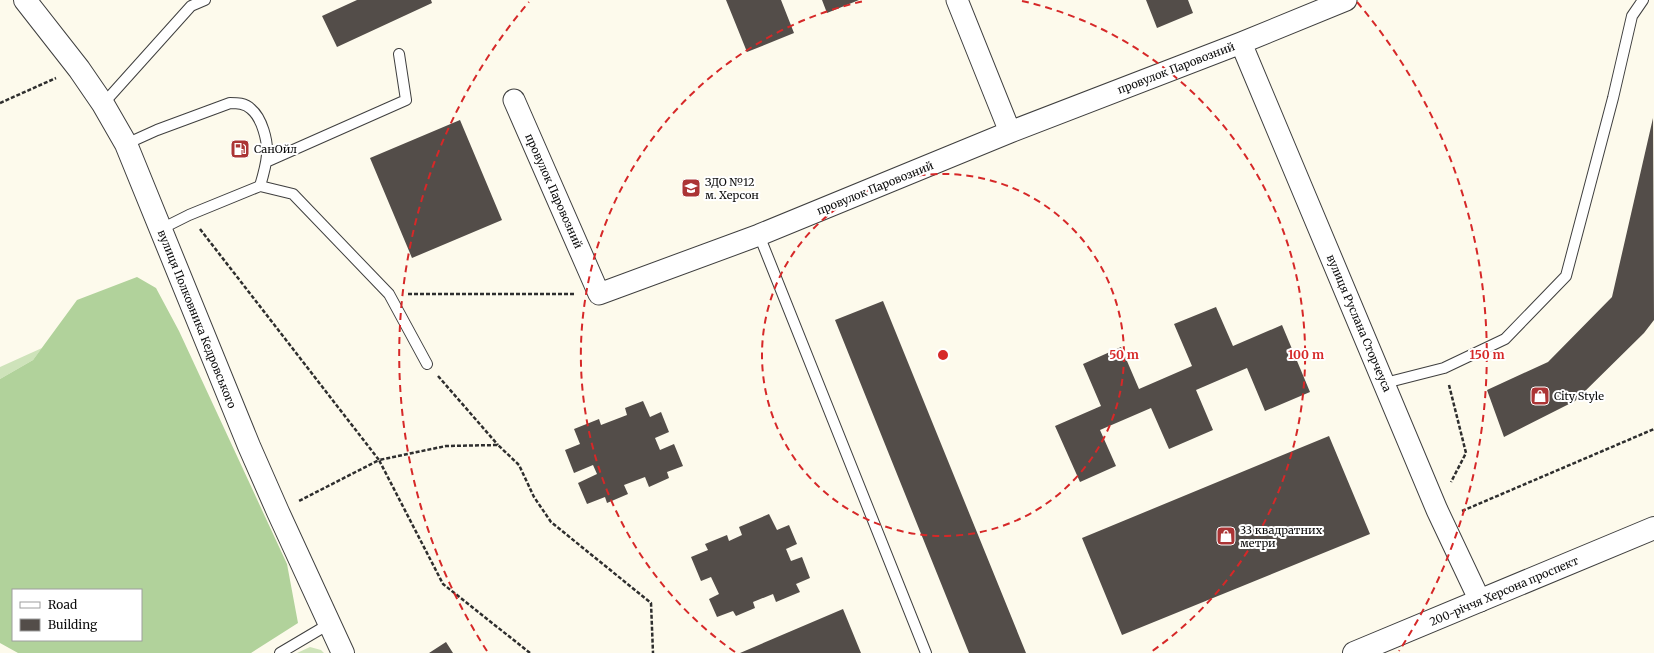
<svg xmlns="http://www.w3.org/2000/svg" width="1654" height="653" font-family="Merriweather,serif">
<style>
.green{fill:#cee3ba}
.forest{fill:#b1d29b;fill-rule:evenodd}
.building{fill:#534d49}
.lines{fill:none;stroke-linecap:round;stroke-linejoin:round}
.service-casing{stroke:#3f3f3f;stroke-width:12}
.minor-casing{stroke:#3f3f3f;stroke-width:23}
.tertiary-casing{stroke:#3f3f3f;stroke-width:24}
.path{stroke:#2e2e2e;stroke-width:2.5;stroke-dasharray:4 2;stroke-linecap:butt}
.service{stroke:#fff;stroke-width:10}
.minor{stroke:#fff;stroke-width:21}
.tertiary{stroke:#fff;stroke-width:22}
.ring{fill:none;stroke:#d62828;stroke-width:2;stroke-dasharray:7 5}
.labels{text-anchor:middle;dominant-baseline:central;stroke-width:4;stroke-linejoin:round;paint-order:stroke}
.street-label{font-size:11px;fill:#0c0c0c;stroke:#fff}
.poi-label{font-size:11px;fill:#0c0c0c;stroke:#fff;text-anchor:start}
.centre{fill:#d62828;stroke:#fff;stroke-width:2}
.ring-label{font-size:12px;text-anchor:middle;font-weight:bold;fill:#d62828;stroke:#fff;stroke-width:4;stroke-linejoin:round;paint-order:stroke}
</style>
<rect width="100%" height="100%" fill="#fdfaec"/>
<!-- green -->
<path class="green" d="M42 348 33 360 0 379V367Z
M310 647 321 650 324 653H297Z"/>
<!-- forest -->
<path class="forest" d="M137 277 156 288 179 331 287 564 298 623 251 653H18L0 643V379L33 360 77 300ZM13 590H141V640H13Z"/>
<!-- building -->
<path class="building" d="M357 0H431L432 3 337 47 322 16Z
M726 0H781L794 33 747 52Z
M822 0H859L827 13Z
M1146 0H1188L1193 13 1157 28Z
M1653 118 1654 320 1644 333 1575 401 1504 437 1487 390 1548 362 1612 297Z
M460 120 502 220 412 258 370 158Z
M883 301 1026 653H969L835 320Z
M1216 307 1233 346 1282 325 1310 392 1265 411 1247 368 1196 390 1213 430 1169 449 1151 408 1100 430 1116 466 1080 482 1055 426 1101 406 1083 364 1121 347 1139 389 1192 366 1174 324Z
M643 401 650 417 661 412 669 432 655 438 660 450 674 444 683 466 667 472 669 478 649 487 645 477 624 485 628 494 607 503 605 497 587 504 578 483 597 474 593 465 574 473 565 450 580 444 574 429 599 419 601 425 627 415 625 408Z
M1329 436 1370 534 1122 635 1082 538Z
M769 514 777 530 789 525 797 544 786 549 791 561 802 557 810 578 796 584 800 592 776 602 773 594 753 602 755 608 736 616 733 611 717 617 709 599 719 594 711 577 701 581 691 557 708 550 705 544 727 535 729 541 742 535 739 527Z
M843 609 861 653H740Z
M446 642 453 653H429Z"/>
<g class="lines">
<defs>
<path id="service" d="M103 104 191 6 205 0
M126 144 157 130 230 103C237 103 245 103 251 109 262 118 268 141 267 155 266 166 263 176 260 186L189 215 161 229
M266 162 406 100 399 54
M260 186 293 194 389 294 427 364
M759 235 926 653
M1385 383 1444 368 1505 339 1566 276 1613 98 1632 16 1643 0
M280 653 329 624"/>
<path id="minor" d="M957 0 1010 132
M1241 43 1437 510 1480 601
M514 100 599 294 759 235 1010 132 1241 43 1346 0"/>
<path id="tertiary" d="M25 0 79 69 103 104 126 144 249 446 278 512 343 653
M1354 653 1654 528"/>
</defs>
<!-- service casing -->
<use href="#service" class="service-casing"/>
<!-- minor casing -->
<use href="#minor" class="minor-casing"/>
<!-- tertiary casing -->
<use href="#tertiary" class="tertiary-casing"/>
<!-- path -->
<path class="path" d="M0 103 56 78
M200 229 379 460 299 501
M408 294H575
M438 376 498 445
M1449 385 1466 453 1451 482
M1462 511 1654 429
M530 653 443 584 379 460 446 446 498 445 519 465 534 497 551 522 651 603 653 653"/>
<!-- service -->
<use href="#service" class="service"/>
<!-- minor -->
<use href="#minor" class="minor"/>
<!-- tertiary -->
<use href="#tertiary" class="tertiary"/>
</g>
<!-- distance rings -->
<g class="ring">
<circle cx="943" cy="355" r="181"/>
<path d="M735 652A363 363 0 0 1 864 1M1022 1A363 363 0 0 1 1151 652"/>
<path d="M487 651A544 544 0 0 1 529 2M1357 2A544 544 0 0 1 1399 651"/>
</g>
<!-- icons -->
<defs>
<symbol id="fuel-square" viewBox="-11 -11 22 22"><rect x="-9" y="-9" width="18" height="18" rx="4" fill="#ab3435" stroke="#fff"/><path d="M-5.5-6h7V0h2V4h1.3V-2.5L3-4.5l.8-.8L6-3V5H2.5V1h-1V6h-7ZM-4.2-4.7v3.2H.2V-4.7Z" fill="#fff"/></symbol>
<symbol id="school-square" viewBox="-11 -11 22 22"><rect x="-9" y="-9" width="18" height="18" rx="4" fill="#ab3435" stroke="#fff"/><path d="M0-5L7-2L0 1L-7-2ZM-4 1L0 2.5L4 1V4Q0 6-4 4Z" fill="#fff"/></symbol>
<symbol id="shop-square" viewBox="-11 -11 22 22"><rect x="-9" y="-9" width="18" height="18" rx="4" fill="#ab3435" stroke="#fff"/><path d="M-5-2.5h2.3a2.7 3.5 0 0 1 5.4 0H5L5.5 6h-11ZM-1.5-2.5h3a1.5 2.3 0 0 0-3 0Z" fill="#fff"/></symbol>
</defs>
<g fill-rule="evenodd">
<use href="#fuel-square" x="229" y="138" width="22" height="22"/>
<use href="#school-square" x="680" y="177" width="22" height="22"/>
<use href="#shop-square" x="1529" y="385" width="22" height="22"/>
<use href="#shop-square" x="1215" y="525" width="22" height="22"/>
</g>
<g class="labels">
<!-- street labels -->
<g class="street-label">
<text transform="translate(1176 68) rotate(-21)">провулок Паровозний</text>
<text transform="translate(875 188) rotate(-22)">провулок Паровозний</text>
<text transform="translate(554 191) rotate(66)">провулок Паровозний</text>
<text transform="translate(197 319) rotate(68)">вулиця Полковника Кедровського</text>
<text transform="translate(1359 323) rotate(67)">вулиця Руслана Сторчеуса</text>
<text transform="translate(1504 591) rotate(-23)">200-річчя Херсона проспект</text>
</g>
<!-- poi labels -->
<g class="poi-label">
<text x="254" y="149">СанОйл</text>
<text x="705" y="182">ЗДО №12<tspan x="705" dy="13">м. Херсон</tspan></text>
<text x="1554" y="396">City Style</text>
<text x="1240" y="530">33 квадратних<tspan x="1240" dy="13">метри</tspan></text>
</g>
</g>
<circle cx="943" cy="355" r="6" class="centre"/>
<g class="ring-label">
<text x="1124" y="359">50 m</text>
<text x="1306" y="359">100 m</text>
<text x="1487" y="359">150 m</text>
</g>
<!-- legend -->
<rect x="12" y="589" width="130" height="52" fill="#ffffff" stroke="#9e9e9e"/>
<rect x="20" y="602" width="20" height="6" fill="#ffffff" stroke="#9e9e9e"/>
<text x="48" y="609" font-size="12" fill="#0c0c0c">Road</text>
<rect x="20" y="619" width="20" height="12" fill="#534d49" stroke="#9e9e9e"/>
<text x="48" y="629" font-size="12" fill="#0c0c0c">Building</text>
</svg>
